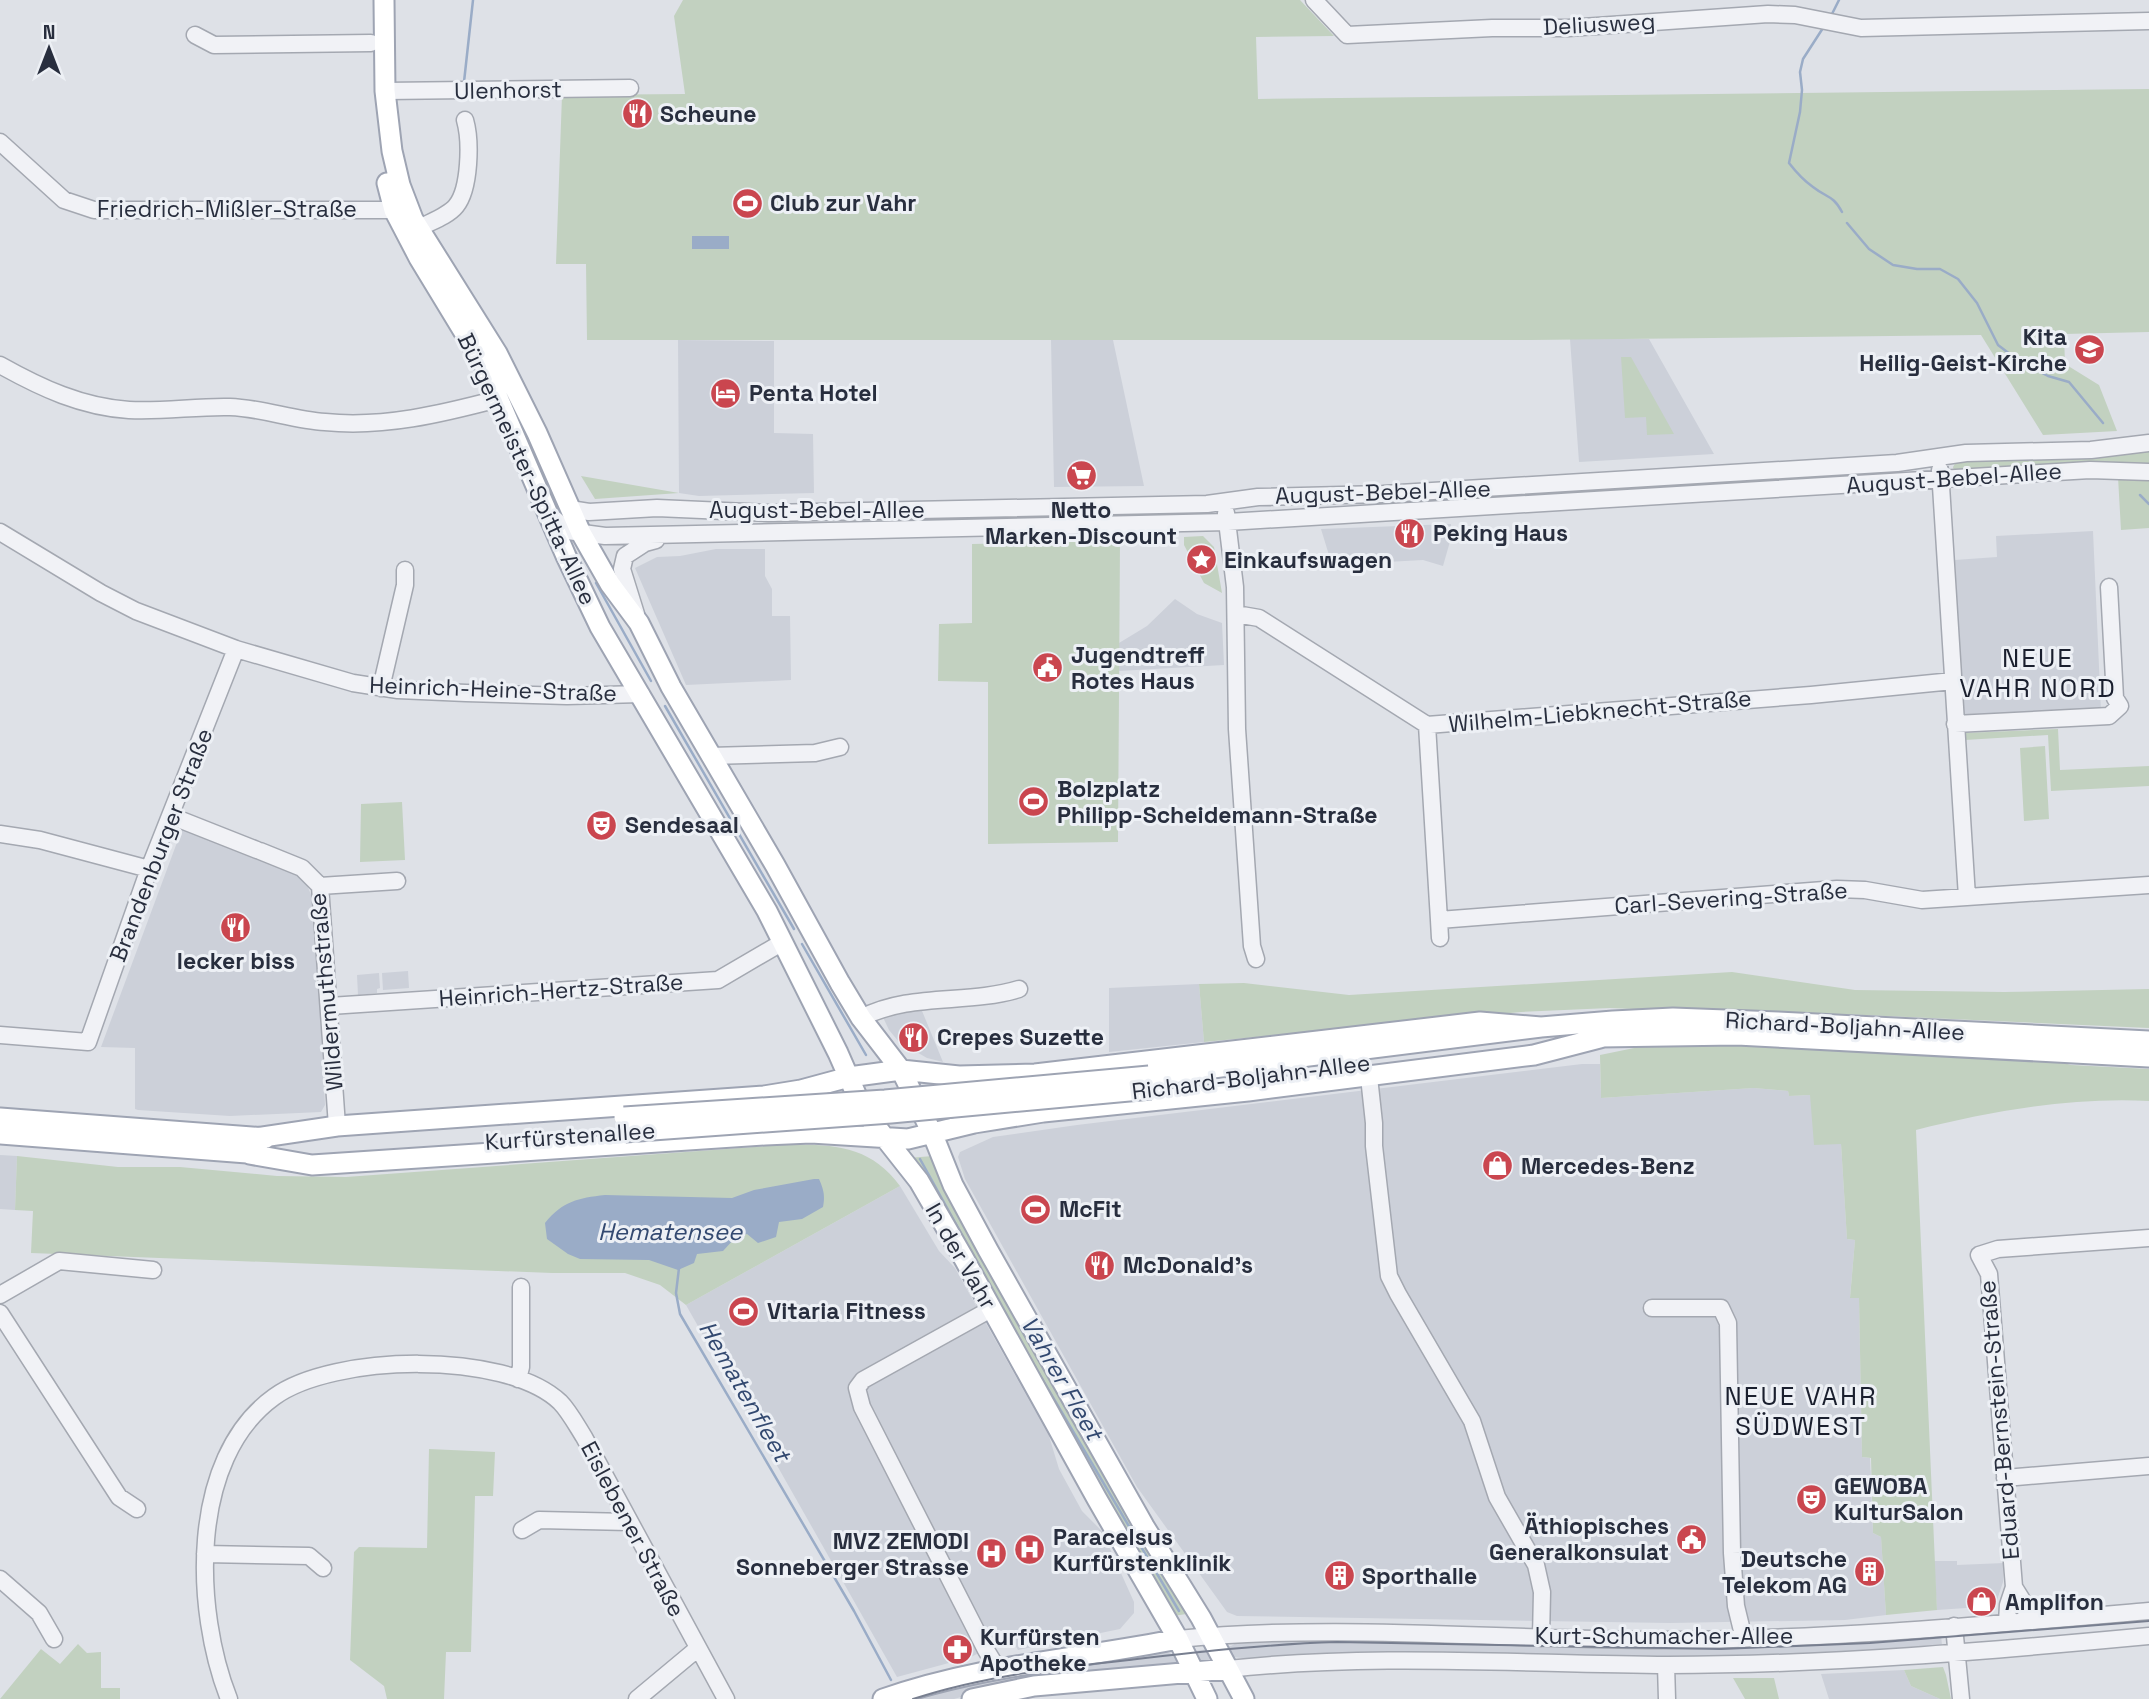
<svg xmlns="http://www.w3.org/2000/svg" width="2149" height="1699" font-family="'Space Grotesk',sans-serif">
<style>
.built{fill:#ccd0d9}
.green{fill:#c2d1c0}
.water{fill:#9aacc7}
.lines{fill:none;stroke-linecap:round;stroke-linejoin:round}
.stream{stroke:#9aacc7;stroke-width:2.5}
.minor-casing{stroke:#a4a8b1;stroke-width:19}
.major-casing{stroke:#9ea4b3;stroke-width:23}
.minor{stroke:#f1f2f6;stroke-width:16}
.major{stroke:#fff;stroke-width:19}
.tram{stroke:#787f90;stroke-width:2}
.major-bridge-casing{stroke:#9ea4b3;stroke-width:23;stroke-linecap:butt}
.major-bridge{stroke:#fff;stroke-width:19}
.labels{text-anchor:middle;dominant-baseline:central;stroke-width:6;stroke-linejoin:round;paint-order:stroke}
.street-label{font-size:23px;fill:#282e3e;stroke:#edf0f5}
.poi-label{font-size:23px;font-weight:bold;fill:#282e3e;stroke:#edf0f5;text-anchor:start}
.water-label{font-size:24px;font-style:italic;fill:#334970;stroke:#edf0f5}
.quarter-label{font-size:26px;letter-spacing:2px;fill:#1a1f2e;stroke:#edf0f5}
</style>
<rect width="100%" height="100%" fill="#dee1e7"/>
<!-- built -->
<path class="built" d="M1570 339H1649L1714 454 1579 462Z
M678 340 774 341V433L813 434 814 493 699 496 679 493Z
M1051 340H1113L1144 486 1054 487Z
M1451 524V538L1443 566 1423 560 1332 565 1321 529Z
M2093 531 2101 712 1963 720 1955 560 1997 557 1996 536Z
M716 549H765V576L772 589V616H790L791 680 686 685 635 568 657 557 680 556Z
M1175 599 1197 614 1222 623 1224 665 1119 671V643L1147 626Z
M182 829 299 875 306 883 313 899 315 916 325 1105 321 1112 230 1116 138 1110 135 1109V1048L101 1047Z
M408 971 409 988 383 990 382 973Z
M379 973 380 988 377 989V993L358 995 357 975Z
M1199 984 1204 1042 1109 1052V988Z
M920 1006 943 1062 927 1058 899 1042 889 1030 881 1013Z
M1582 1064H1600L1601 1098 1754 1088 1788 1091 1789 1096 1810 1095 1841 1144 1847 1239 1855 1240 1850 1297H1859L1862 1457 1870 1458 1873 1533 1881 1537 1886 1615 1845 1620 1670 1623 1237 1616 1227 1612 1137 1487 965 1179 958 1157 960 1152 993 1137 1077 1125Z
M0 1155 17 1156 15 1210 0 1209Z
M900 1186 939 1251 955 1268 1049 1436 1059 1469 1082 1511 1102 1531 1134 1602V1613L1120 1629 1018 1650 1010 1637 971 1657 897 1677 686 1305Z
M1934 1561H1957V1565L2004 1563 2003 1582 1995 1606 1937 1610Z
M1941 1635 1942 1645 1935 1649 1769 1658 1545 1657 1361 1652 1299 1654 1250 1659 1233 1657 1175 1664 1170 1668 982 1691 954 1699H899L944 1685 1163 1651 1172 1654 1231 1646 1238 1642 1343 1638Z
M1904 1670 1911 1686 1940 1699H1829L1821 1674Z"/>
<!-- green -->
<path class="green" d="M683 0H1300L1334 36 1256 37 1258 99 2149 89V332L2064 334 2065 364 2099 385 2117 431 2043 435 1981 335 1531 340H587L586 264H556L562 95 685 94 674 16Z
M1621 357H1631L1674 434 1647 435 1646 417 1625 418Z
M2149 449V463L1954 471 1953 467 1956 462Z
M581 476 679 493 595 499Z
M2118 477 2149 479V528L2121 530Z
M1203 536 1214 547 1222 593 1204 583 1184 545V537Z
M1120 541 1118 842 988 844V682L938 681 939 624 972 623V544Z
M2058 729 2060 770 2149 766V786L2051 791 2048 735 1965 740V733Z
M2045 746 2049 819 2024 821 2020 748Z
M402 802 405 860 360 862 361 804Z
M1732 972 1855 990 2004 992 2149 989V1028L1842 1014 1775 1015 1610 1008 1521 1012 1204 1042 1199 984 1244 983 1349 995Z
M1725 1043 2042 1057 2071 1065 2149 1069V1101C2071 1097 1992 1111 1916 1130L1937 1610 1886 1615 1881 1537 1873 1533 1871 1458 1862 1457 1859 1298H1850L1855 1240 1847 1239 1841 1144 1814 1145 1810 1095 1789 1096 1788 1091 1754 1088 1601 1098 1600 1055 1639 1047Z
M780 1145C828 1144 869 1143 900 1186L686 1305 660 1285 625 1273H552L31 1253 33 1211 15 1210 17 1156 118 1167H180L277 1176 346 1177Z
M933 1156 1193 1613 1173 1616 908 1158Z
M429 1449 495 1452 493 1496H475L471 1652H446L444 1699H387L384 1686 350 1660 354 1552 359 1547 427 1548Z
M78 1644 87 1653 101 1652V1688H120V1699H0L41 1649 60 1664Z
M1943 1667 1946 1675 1951 1699H1940L1911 1686 1904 1670Z
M1733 1678H1774L1779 1699H1745Z"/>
<!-- water -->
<path class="water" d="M692 236H729V249H692Z
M814 1179H819C824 1190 825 1196 823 1207L802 1219 779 1222 776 1237 758 1243 747 1234 735 1238 723 1251 697 1254 694 1263 678 1270 649 1260 580 1259 568 1254 547 1239 545 1223C563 1201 578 1198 605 1195L732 1198 754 1190Z"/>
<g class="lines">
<!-- stream -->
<path class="stream" d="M1831 16 1839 0
M1823 28 1803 59 1800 72 1802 90 1800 112 1789 163C1796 172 1803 180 1813 187 1827 198 1833 195 1842 212
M464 82 473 0
M1847 223 1869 249 1893 265 1917 269H1940L1958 279 1977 303 1998 345 2019 361 2048 376 2069 382 2103 423
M2140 495 2149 504
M596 583 651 681
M665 706 794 929
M802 944 866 1055
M920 1159 989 1284
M679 1268 676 1293 680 1314 854 1611 891 1680
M1035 1367 1179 1611"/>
<defs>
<path id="minor" d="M1314 0 1347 35 1492 28H1568L1768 14 1795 15 1861 28 2149 21
M195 35 214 45 371 43
M385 91 630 88
M0 142 64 200 94 210H394
M419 228C430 222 448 216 456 206 470 189 471 141 465 120
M0 365C41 388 82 407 129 410 163 412 197 406 230 407 262 408 293 420 325 422 383 428 441 414 498 399
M1940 470 1967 897
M570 509 589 512 657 508 768 513 1207 504 1258 497 1383 494 1897 463 1966 453 2091 450 2149 443
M1226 513 1235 587 1237 729 1252 946 1256 959
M550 515 568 531 605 536 1228 522 2090 470 2149 472
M0 532 101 593 136 611 236 649 353 683 398 690 466 693 567 696 641 694
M636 614 622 569 625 556 645 543 656 540
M1236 614 1259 618 1427 725 1811 695 1953 681
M381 688 405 585V570
M1955 724 2109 716 2120 706 2115 698 2109 587
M1427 725 1439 920 1837 889 1865 890 1922 900 2149 885
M710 756 815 753 840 747
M171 816 257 850
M0 834 40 840 149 869
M260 851 302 868 320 886 337 1126
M320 886 397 881
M1439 920 1440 938
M330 1006 718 980 783 942
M861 1018C911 992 967 1005 1019 989
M0 1035 88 1042 149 869 236 649
M1369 1077 1374 1123V1146L1389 1276 1398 1294 1472 1421 1497 1497 1536 1565 1542 1592 1541 1638
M0 1295 59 1261 153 1270
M1652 1308H1721L1728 1323 1732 1553 1736 1606 1744 1639
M991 1309 863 1380 857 1388 862 1407 986 1650 997 1668
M0 1313 119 1497 137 1509
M518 1379 521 1367V1287
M2005 1478 2149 1466
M522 1530 539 1520 629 1522
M205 1554 309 1556 323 1568
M0 1579 39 1613 54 1639
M2028 1620 2024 1603 2014 1587 1989 1274 1979 1255 1998 1249 2149 1238
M2007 1622 2008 1605 2014 1587
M1954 1626 1961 1699
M1178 1639C1338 1623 1499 1640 1659 1640 1822 1640 1986 1625 2149 1611
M1666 1665 1667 1699
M1228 1669C1374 1653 1521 1664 1668 1665 1828 1665 1989 1651 2149 1636
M229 1699C194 1611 188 1459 274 1397 333 1354 505 1350 560 1402 569 1411 577 1426 584 1437L726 1699
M637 1699 697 1649"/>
<path id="major" d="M384 0 385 91 392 151 400 185 413 219 497 353 537 433 581 533 610 584 639 623 671 687 775 865 840 983 861 1018 901 1070 933 1135 953 1185 988 1250 1144 1526 1201 1618 1244 1699
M387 183 394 210 419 258 484 365 566 556 600 627 767 911 838 1053 863 1110 919 1181 963 1257 1097 1499 1178 1639 1207 1699
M1600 1037 1737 1035 2149 1057
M1149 1076 1541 1027 1613 1021 1673 1018 1778 1022 2149 1041
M0 1118 266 1138
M0 1134 260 1154
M256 1138 337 1126 764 1096 801 1090 849 1077 901 1070 959 1076 1035 1074 1480 1022 1541 1027
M249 1154 312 1165 765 1135 811 1133 908 1139 974 1123 1043 1112 1248 1091 1534 1055 1611 1035
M883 1699C979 1665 1079 1659 1178 1639
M972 1699 1034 1686 1228 1669"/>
</defs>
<!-- minor casing -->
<use href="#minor" class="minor-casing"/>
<!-- major casing -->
<use href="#major" class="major-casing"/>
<!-- minor -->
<use href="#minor" class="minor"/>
<!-- major -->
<use href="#major" class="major"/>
<!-- tram -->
<path class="tram" d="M913 1699C983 1676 1056 1668 1129 1660 1199 1652 1268 1644 1337 1642L1721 1649 1870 1643 2149 1621"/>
<defs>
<path id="major-bridge" d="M624 1117 885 1100 1149 1076
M625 1132 891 1113 1151 1089"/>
</defs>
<!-- major-bridge casing -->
<use href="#major-bridge" class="major-bridge-casing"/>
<!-- major-bridge -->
<use href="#major-bridge" class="major-bridge"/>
</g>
<!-- icons -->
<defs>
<symbol id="restaurant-disc" viewBox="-11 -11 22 22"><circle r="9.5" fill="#ca464f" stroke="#edf0f5"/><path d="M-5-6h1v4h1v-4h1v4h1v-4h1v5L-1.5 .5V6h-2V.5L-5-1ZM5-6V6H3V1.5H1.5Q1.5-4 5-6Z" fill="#fff"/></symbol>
<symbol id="stadium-disc" viewBox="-11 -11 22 22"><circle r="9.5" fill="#ca464f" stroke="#edf0f5"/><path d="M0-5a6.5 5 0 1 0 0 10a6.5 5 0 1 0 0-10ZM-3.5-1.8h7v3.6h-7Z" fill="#fff"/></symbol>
<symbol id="school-disc" viewBox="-11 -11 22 22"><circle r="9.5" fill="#ca464f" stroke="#edf0f5"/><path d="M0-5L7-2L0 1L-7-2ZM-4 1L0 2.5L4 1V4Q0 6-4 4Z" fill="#fff"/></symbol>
<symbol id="hotel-disc" viewBox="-11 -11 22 22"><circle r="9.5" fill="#ca464f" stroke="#edf0f5"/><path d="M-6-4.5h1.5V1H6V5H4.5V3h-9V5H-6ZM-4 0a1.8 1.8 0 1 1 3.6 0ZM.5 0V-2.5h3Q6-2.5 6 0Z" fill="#fff"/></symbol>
<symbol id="supermarket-disc" viewBox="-11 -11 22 22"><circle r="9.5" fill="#ca464f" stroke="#edf0f5"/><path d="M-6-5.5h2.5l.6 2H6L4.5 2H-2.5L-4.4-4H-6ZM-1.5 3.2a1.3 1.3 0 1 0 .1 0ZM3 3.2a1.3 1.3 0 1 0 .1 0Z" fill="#fff"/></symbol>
<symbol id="sight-disc" viewBox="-11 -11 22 22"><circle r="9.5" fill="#ca464f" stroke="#edf0f5"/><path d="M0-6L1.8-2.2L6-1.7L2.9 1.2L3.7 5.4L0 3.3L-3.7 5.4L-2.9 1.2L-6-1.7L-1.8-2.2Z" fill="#fff"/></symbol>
<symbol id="civic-disc" viewBox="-11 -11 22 22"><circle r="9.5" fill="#ca464f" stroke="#edf0f5"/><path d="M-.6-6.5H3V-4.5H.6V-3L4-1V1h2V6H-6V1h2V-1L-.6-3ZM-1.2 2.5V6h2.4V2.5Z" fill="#fff"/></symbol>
<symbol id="theatre-disc" viewBox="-11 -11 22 22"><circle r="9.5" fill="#ca464f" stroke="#edf0f5"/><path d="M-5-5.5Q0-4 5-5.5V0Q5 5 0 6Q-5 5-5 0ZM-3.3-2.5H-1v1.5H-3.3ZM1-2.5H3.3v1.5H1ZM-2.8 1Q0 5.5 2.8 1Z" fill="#fff"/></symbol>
<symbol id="shop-disc" viewBox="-11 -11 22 22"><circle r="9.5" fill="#ca464f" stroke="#edf0f5"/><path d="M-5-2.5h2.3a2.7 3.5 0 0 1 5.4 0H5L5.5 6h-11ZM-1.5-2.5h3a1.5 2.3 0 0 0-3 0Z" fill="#fff"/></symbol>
<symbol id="hospital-disc" viewBox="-11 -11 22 22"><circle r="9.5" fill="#ca464f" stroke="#edf0f5"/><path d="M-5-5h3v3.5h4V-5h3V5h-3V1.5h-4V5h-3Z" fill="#fff"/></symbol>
<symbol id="building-disc" viewBox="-11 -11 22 22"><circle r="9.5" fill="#ca464f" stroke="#edf0f5"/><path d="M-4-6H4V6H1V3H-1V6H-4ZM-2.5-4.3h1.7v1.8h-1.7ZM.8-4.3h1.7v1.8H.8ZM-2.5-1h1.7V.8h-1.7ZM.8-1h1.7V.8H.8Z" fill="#fff"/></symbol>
<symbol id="pharmacy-disc" viewBox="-11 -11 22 22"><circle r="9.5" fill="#ca464f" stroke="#edf0f5"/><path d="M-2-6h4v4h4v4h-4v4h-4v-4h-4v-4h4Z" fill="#fff"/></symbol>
</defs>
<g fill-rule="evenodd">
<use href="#restaurant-disc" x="620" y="96" width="35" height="35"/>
<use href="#stadium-disc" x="730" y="186" width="35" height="35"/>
<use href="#school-disc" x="2072" y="332" width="35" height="35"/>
<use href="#hotel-disc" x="708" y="376" width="35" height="35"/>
<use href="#supermarket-disc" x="1064" y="458" width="35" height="35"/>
<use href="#restaurant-disc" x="1392" y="516" width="35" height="35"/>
<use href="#sight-disc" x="1184" y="542" width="35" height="35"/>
<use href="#civic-disc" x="1030" y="650" width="35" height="35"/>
<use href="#stadium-disc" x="1016" y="784" width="35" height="35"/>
<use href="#theatre-disc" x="584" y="808" width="35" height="35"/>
<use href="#restaurant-disc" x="218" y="910" width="35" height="35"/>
<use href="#restaurant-disc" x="896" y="1020" width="35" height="35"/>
<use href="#shop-disc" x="1480" y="1148" width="35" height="35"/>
<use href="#stadium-disc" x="1018" y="1192" width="35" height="35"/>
<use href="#restaurant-disc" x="1082" y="1248" width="35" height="35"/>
<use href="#stadium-disc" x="726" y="1294" width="35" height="35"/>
<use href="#theatre-disc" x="1794" y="1482" width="35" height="35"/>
<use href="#civic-disc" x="1674" y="1522" width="35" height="35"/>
<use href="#hospital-disc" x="1012" y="1532" width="35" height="35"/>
<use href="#hospital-disc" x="974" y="1536" width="35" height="35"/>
<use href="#building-disc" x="1852" y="1554" width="35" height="35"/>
<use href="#building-disc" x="1322" y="1558" width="35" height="35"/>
<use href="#shop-disc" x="1964" y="1584" width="35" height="35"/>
<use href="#pharmacy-disc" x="940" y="1632" width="35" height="35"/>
</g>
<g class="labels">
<!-- street labels -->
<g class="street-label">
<text transform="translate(1599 24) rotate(-3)">Deliusweg</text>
<text transform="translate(508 90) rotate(-1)">Ulenhorst</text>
<text x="227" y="209">Friedrich-Mißler-Straße</text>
<text transform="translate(527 469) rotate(65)">Bürgermeister-Spitta-Allee</text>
<text transform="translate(1954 478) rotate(-4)">August-Bebel-Allee</text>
<text transform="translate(1383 492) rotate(-2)">August-Bebel-Allee</text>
<text x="817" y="510">August-Bebel-Allee</text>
<text transform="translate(493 689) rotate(2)">Heinrich-Heine-Straße</text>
<text transform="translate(1600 711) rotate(-5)">Wilhelm-Liebknecht-Straße</text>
<text transform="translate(161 845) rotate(-69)">Brandenburger Straße</text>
<text transform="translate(1731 898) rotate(-4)">Carl-Severing-Straße</text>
<text transform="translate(561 990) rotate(-4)">Heinrich-Hertz-Straße</text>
<text transform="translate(326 992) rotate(-95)">Wildermuthstraße</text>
<text transform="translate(1845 1026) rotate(3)">Richard-Boljahn-Allee</text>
<text transform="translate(1251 1077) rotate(-7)">Richard-Boljahn-Allee</text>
<text transform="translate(570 1136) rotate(-4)">Kurfürstenallee</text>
<text transform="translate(961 1256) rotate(60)">In der Vahr</text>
<text transform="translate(1999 1420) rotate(-95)">Eduard-Bernstein-Straße</text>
<text transform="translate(633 1529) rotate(62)">Eislebener Straße</text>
<text x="1664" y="1636">Kurt-Schumacher-Allee</text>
</g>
<!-- poi labels -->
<g class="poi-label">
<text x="660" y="114">Scheune</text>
<text x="770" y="203">Club zur Vahr</text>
<text x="2067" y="337" text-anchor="end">Kita<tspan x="2067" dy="26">Heilig-Geist-Kirche</tspan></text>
<text x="749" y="393">Penta Hotel</text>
<text x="1081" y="510" text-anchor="middle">Netto<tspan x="1081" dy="26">Marken-Discount</tspan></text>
<text x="1433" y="533">Peking Haus</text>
<text x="1224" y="560">Einkaufswagen</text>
<text x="1071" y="655">Jugendtreff<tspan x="1071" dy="26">Rotes Haus</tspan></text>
<text x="1057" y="789">Bolzplatz<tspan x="1057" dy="26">Philipp-Scheidemann-Straße</tspan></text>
<text x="625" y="825">Sendesaal</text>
<text x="236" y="961" text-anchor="middle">lecker biss</text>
<text x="937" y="1037">Crepes Suzette</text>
<text x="1521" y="1166">Mercedes-Benz</text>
<text x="1059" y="1209">McFit</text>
<text x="1123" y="1265">McDonald's</text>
<text x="767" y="1311">Vitaria Fitness</text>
<text x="1834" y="1486">GEWOBA<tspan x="1834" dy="26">KulturSalon</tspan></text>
<text x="1669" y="1526" text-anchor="end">Äthiopisches<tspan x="1669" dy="26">Generalkonsulat</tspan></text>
<text x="1053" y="1537">Paracelsus<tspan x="1053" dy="26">Kurfürstenklinik</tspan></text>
<text x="969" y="1541" text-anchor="end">MVZ ZEMODI<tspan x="969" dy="26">Sonneberger Strasse</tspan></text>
<text x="1847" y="1559" text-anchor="end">Deutsche<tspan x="1847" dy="26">Telekom AG</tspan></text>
<text x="1362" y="1576">Sporthalle</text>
<text x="2005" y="1602">Amplifon</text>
<text x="980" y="1637">Kurfürsten<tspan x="980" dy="26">Apotheke</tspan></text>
</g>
<!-- water labels -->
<g class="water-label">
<text x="670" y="1231">Hematensee</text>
<text transform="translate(1062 1378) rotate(60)">Vahrer Fleet</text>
<text transform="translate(745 1391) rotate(60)">Hematenfleet</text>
</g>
<!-- quarter labels -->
<g class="quarter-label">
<text x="2038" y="658">NEUE<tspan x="2038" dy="30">VAHR NORD</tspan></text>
<text x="1801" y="1396">NEUE VAHR<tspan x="1801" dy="30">SÜDWEST</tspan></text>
</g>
</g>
<!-- north arrow -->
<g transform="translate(49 49)" stroke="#edf0f5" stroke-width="5" paint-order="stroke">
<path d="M0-5L12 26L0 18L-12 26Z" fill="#282e3e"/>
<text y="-10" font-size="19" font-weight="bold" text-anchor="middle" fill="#282e3e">N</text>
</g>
</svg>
